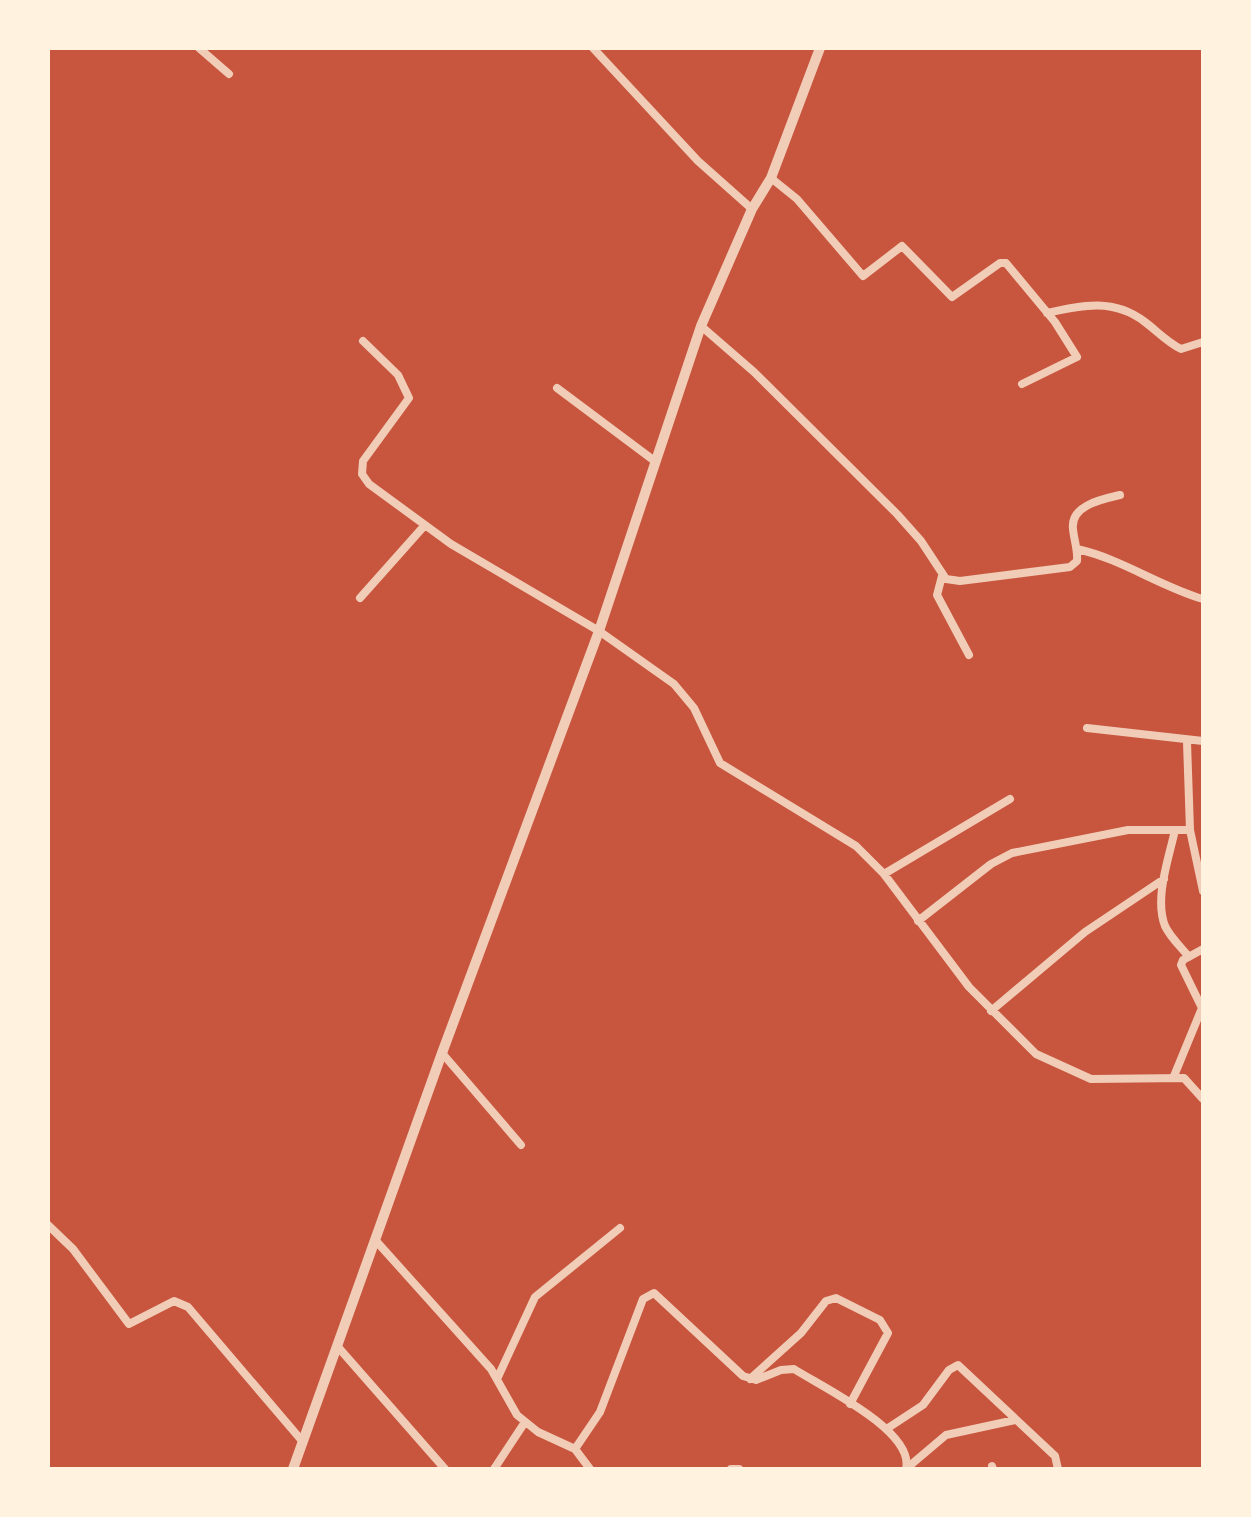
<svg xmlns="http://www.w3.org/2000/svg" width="1251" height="1517" font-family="Lato,sans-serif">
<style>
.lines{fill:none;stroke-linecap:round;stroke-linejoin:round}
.minor{stroke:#f1ccb7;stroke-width:8}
.tertiary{stroke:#f1ccb7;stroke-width:10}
</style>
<rect width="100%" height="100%" fill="#c8553d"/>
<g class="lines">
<!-- minor -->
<path class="minor" d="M199 48 229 74
M593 48 698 161 752 209
M771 178 797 199 863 276 902 246 952 297 1000 263H1006L1055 322 1077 357 1022 384
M1047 313C1083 305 1114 298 1145 322 1157 331 1167 342 1181 349L1203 342
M701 326 754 372 897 514 921 541 946 579 960 581 1070 567 1077 561C1078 550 1074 540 1073 529 1070 505 1103 499 1120 495
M363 341 398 375 409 398 363 461 362 474 369 484 451 544 599 631 674 684 694 708 720 763 856 846 884 874 969 987 1036 1054 1091 1079 1184 1078 1203 1099
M557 388 656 462
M1077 549C1122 559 1159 586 1203 599
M942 576 937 595 969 655
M360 598 425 525
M1087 728 1203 741
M1187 742 1190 830 1203 891
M1175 830C1169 858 1154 898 1165 926 1170 937 1181 947 1189 957
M884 874 1010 799
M918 921 991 864 1012 853 1128 830H1190
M991 1011 1085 932 1164 879
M442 1053 521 1145
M1174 1076 1202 1008 1181 965 1183 960 1203 949
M48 1225 73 1249 129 1324 174 1301 188 1307 303 1442
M377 1242 491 1369 517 1415 538 1432 575 1449 590 1469
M338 1347 445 1469
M497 1379 535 1297 620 1228
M750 1379 801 1333 826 1301 836 1298 880 1320 888 1333 850 1404
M888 1428 923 1405 949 1370 958 1365 1055 1456 1058 1469
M575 1449 600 1412 643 1299 654 1293 743 1376 756 1380 781 1370 794 1369C822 1387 915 1431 906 1469
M992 1466 993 1469
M907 1468 946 1435 1015 1420
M494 1469 525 1422
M731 1469H739"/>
<!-- tertiary -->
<path class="tertiary" d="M293 1469 442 1053 599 631 701 326 752 209 771 178 820 48"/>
</g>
<!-- border -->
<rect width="1251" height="1517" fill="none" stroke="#fff3e0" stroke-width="100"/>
</svg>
